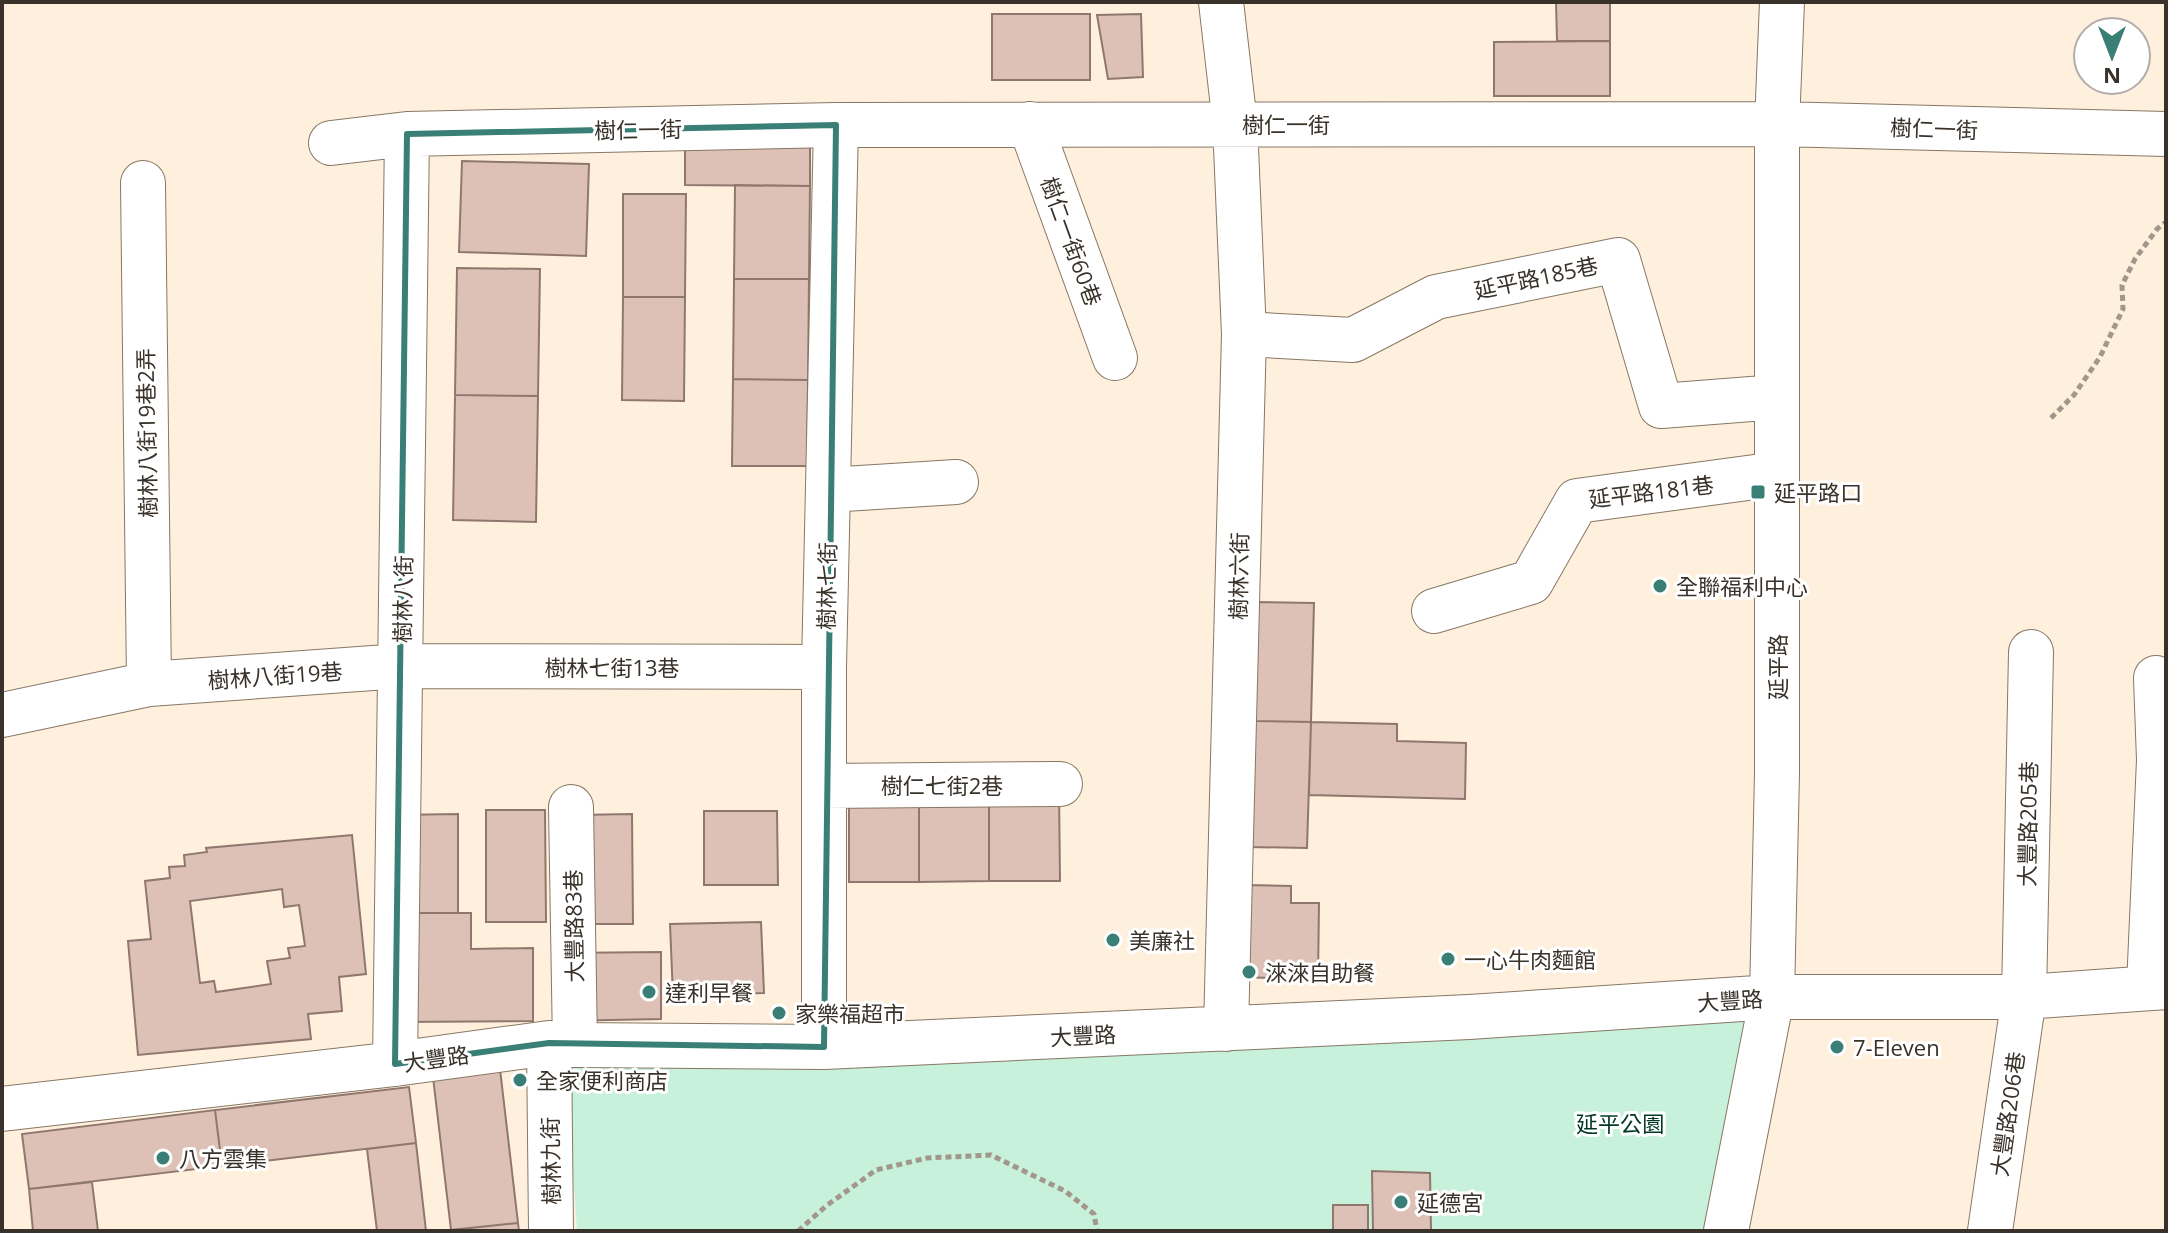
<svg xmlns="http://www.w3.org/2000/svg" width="2168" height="1233" font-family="'Open Sans','Noto Sans TC',sans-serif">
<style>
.green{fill:#c7f1db}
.building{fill:#ddc1b7;stroke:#90776d;stroke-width:2;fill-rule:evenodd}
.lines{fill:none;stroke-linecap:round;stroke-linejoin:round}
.minor-casing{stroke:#877764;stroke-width:46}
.path{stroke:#a2978a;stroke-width:5;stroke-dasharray:6 4;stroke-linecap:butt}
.minor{stroke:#fff;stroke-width:44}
.marked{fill:none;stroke:#3a7f76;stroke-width:6;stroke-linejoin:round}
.poi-dot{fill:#3a7f76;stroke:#fff;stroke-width:3}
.labels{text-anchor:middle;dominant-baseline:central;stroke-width:6;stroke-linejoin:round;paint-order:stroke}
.street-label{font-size:22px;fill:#39322a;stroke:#fff}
.poi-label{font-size:22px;fill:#39322a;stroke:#fff;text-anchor:start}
.park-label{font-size:22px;fill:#003824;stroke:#fff}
</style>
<rect width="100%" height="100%" fill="#fff0de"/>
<!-- green -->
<path class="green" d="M1756 1012 1708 1231H577L566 1064Z"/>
<!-- building -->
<path class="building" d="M1556 2H1610V41H1557Z
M992 14H1090V80H992Z
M1141 14 1143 77 1108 79 1097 15Z
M1610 41V96H1494V42Z
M685 133 810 134V186L685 185Z
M462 161 589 164 586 256 459 252Z
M735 185 810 186 809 279H734Z
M623 194H686L685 297H623Z
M457 268 540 269 538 396 455 395Z
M734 279H809L808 380 733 379Z
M623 297H685L684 401 622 400Z
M733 379 808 380 807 466H732Z
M455 395 538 396 536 522 453 520Z
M1256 602 1314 603 1311 722 1252 721Z
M1252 721 1311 722 1307 848 1249 847Z
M1311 722 1397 724V741L1466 743 1465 799 1309 795Z
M849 789H919V882H849Z
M919 789H989V881L919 882Z
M989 789H1059L1060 881H989Z
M486 810H545L546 922H486Z
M704 811H777L778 885H704Z
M458 814V913H398L397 815Z
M632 814 633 924H579L578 815Z
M352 835 366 974 339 977 342 1011 308 1014 311 1039 138 1055 128 941 151 939 145 881 170 878 169 867 185 866 184 855 207 852 206 848ZM282 889 284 907 299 905 305 946 288 948 290 958 267 961 271 984 216 992 214 981 200 983 190 901Z
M1244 885 1291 886V903H1319L1318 979 1236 977Z
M398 913H471V949L533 948V1021L399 1022Z
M761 922 764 993 673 996 670 924Z
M661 952V1019L560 1021 559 953Z
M500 1069 518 1223 451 1230 433 1077Z
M409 1087 416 1143 222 1166 215 1110Z
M215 1110 222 1166 29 1189 22 1134Z
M416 1143 426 1231H377L367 1149Z
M1372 1171 1430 1173 1431 1231H1373Z
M92 1182 98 1231H33L29 1189Z
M1333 1205H1368V1231H1333Z
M518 1223 519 1231H451V1230Z"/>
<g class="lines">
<defs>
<path id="minor" d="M1221 2 1235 124 1244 334 1226 1029
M1030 124 1115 358
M331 143 407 134 836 125 1777 124 2166 134
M143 183 149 684
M1244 334 1353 340 1436 297 1618 260 1661 406 1777 397
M828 490 956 482
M1434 611 1531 582 1577 501 1777 474
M2 715 149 684 401 666 824 667
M824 786 1060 784
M571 807 575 1045
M2149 987 2159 760 2156 678
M549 1043 551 1231
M824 1047V667L836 125
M395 1064 407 134
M2 1109 395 1064 549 1043 575 1045 824 1047 1469 1017 1772 997H2024L2166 987
M1726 1231 1772 997 1777 773V124L1782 2
M1990 1231 2024 997 2031 652"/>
</defs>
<!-- minor casing -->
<use href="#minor" class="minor-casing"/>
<!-- path -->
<path class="path" d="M2051 418 2074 395 2100 357 2123 309 2122 285 2135 259 2157 229 2166 222
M798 1231 826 1206 876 1170 927 1158 991 1155 1065 1191 1094 1214 1097 1231"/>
<!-- minor -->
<use href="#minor" class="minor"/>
</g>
<!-- marked area -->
<path class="marked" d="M836 125 824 1047 549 1043 395 1064 407 134Z"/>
<!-- markers -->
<g class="poi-dot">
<rect x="1750" y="484" width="16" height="16" rx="4"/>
<circle cx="1660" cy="586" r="8"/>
<circle cx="1113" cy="940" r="8"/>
<circle cx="1448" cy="959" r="8"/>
<circle cx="1249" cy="972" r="8"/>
<circle cx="649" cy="992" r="8"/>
<circle cx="779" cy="1013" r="8"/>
<circle cx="1837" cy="1047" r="8"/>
<circle cx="520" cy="1080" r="8"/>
<circle cx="163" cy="1158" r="8"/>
<circle cx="1401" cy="1202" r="8"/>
</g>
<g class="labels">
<!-- street labels -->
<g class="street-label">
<text x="1286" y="124">樹仁一街</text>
<text transform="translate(1934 128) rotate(2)">樹仁一街</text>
<text transform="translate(638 129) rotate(-1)">樹仁一街</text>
<text transform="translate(1072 241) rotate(70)">樹仁一街60巷</text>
<text transform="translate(1536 277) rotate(-12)">延平路185巷</text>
<text transform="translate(146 433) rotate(-91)">樹林八街19巷2弄</text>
<text transform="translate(1651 491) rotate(-7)">延平路181巷</text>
<text transform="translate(1238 576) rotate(-89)">樹林六街</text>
<text transform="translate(826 586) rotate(-89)">樹林七街</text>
<text transform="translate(402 599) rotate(-89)">樹林八街</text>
<text x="612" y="667">樹林七街13巷</text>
<text transform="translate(1777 667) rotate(-90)">延平路</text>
<text transform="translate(275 675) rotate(-4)">樹林八街19巷</text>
<text x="942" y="785">樹仁七街2巷</text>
<text transform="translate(2027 824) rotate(-89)">大豐路205巷</text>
<text transform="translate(573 926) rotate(-91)">大豐路83巷</text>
<text transform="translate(1730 1000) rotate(-4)">大豐路</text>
<text transform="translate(1083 1035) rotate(-3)">大豐路</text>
<text transform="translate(436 1058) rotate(-8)">大豐路</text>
<text transform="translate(2007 1114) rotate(-82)">大豐路206巷</text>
<text transform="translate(550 1161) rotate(-91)">樹林九街</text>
</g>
<!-- poi labels -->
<g class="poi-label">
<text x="1774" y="492">延平路口</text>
<text x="1676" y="586">全聯福利中心</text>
<text x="1129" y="940">美廉社</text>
<text x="1464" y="959">一心牛肉麵館</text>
<text x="1265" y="972">淶淶自助餐</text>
<text x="665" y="992">達利早餐</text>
<text x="795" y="1013">家樂福超市</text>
<text x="1853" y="1047">7-Eleven</text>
<text x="536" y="1080">全家便利商店</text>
<text x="179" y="1158">八方雲集</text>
<text x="1417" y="1202">延德宮</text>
</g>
<!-- park labels -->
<g class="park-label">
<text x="1620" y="1123">延平公園</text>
</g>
</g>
<!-- border -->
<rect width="2168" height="1233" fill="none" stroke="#39322a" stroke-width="8"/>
<!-- north arrow -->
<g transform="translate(2112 56) rotate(180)"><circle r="38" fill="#ffffff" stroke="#b0adaa" stroke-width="2"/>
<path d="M0-6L14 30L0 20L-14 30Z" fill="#3a7f76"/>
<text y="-12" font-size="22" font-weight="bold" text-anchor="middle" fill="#39322a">N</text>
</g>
</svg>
